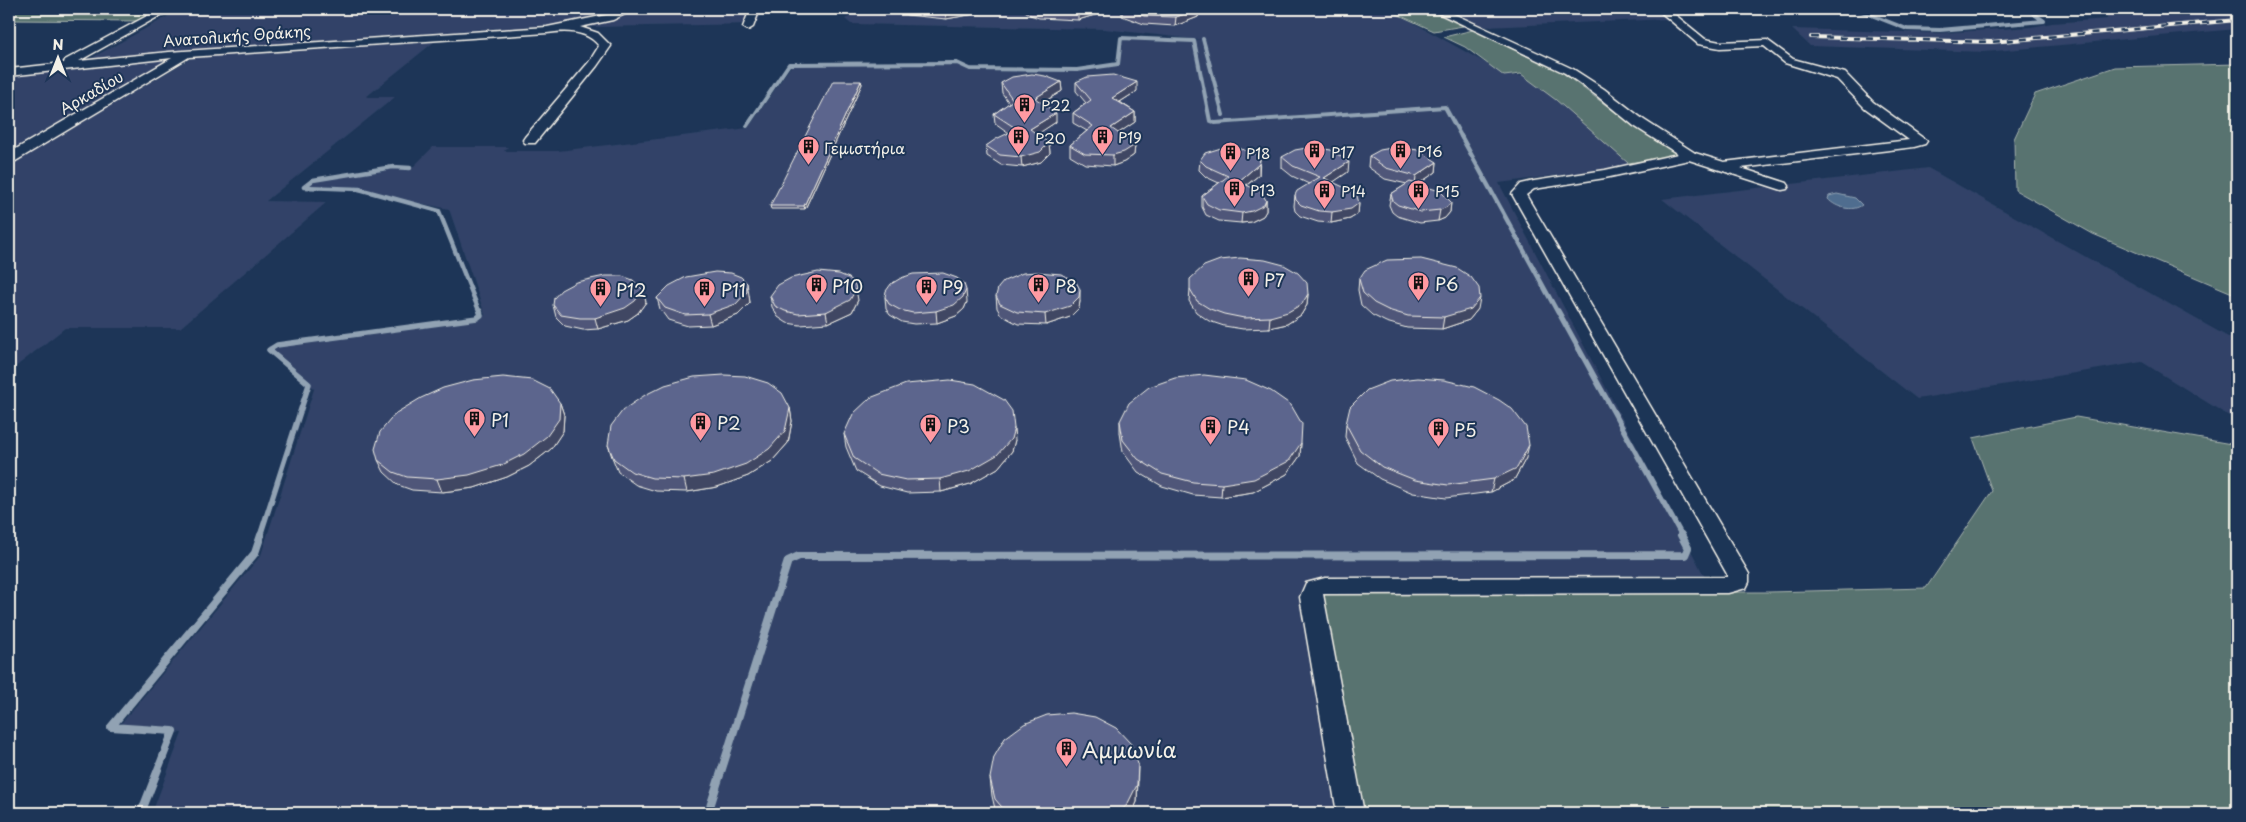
<svg xmlns="http://www.w3.org/2000/svg" width="2246" height="822" font-family="'Playpen Sans',sans-serif">
<style>
.built{fill:#304367}
.green{fill:#59736f;stroke:#a6b2ac}
.water{fill:#4f6d8f;stroke:#91a2b3}
.lines{fill:none;stroke-linecap:round;stroke-linejoin:round}
.stream-far3{stroke:#91a2b3;stroke-width:4}
.stream-far2{stroke:#91a2b3;stroke-width:4.5}
.stream-far1{stroke:#91a2b3;stroke-width:5.5}
.stream{stroke:#91a2b3;stroke-width:8}
.minor-casing{stroke:#f4f1e8;stroke-width:3}
.minor{fill:#1d3557;fill-rule:evenodd}
.rail-casing{stroke:#f4f1e8;stroke-width:4}
.rail{stroke:#1d3557;stroke-width:2.5;stroke-dasharray:7;stroke-linecap:butt}
.wall{fill:#4f5779;stroke:#f4f1e8}
.shaded-wall{fill:#404763;stroke:#f4f1e8}
.building{fill:#5c658d;stroke:#f4f1e8}
.labels{text-anchor:middle;dominant-baseline:central;stroke-width:4;stroke-linejoin:round;paint-order:stroke}
.far-street-label{font-size:15px;fill:#f4f1e8;stroke:#1d3557}
.far-poi-label{font-size:15px;fill:#f4f1e8;stroke:#1d3557;text-anchor:start}
.poi-label{font-size:18px;fill:#f4f1e8;stroke:#1d3557;text-anchor:start}
.near-poi-label{font-size:21px;fill:#f4f1e8;stroke:#1d3557;text-anchor:start}
</style>
<rect width="100%" height="100%" fill="#1d3557"/>
<filter id="ink" filterUnits="userSpaceOnUse"><feTurbulence type="fractalNoise" baseFrequency=".02" numOctaves="2"/><feDisplacementMap in="SourceGraphic" scale="10" xChannelSelector="R" yChannelSelector="G"/><feConvolveMatrix kernelMatrix="1 2 1 2 8 2 1 2 1" color-interpolation-filters="sRGB"/></filter>
<g filter="url(#ink)">
<!-- built -->
<path class="built" d="M181 9H764L756 24 489 29 188 50 86 61Z
M865 9H1389L1509 76H1534L1631 166 1499 183 1709 585 1350 813H152L182 733 118 727 261 555 314 389 268 346 485 315 449 209 362 192 306 188 317 179 413 167 433 147H508L504 151H558L748 128 793 63 955 62 974 68 1085 69 1118 63 1122 37 1202 40 1104 29 851 24 845 19Z
M1443 9H1656L1669 19 1485 27Z
M2174 12 2237 14V29L1985 52 1810 46 1792 29 1939 33 2031 27 2052 23 2107 19V15Z
M434 42 366 97H395L266 201 327 202 180 328H65L9 372V166L193 57Z
M174 59 9 155V77Z
M1928 168 2237 342V421L2142 362 1917 399 1662 199Z"/>
<!-- green -->
<path class="green" d="M9 9H163L141 21 9 20Z
M1386 9H1426L1463 26 1434 31Z
M1473 30 1560 71 1626 120 1676 151 1674 156 1628 163 1556 100 1521 74 1504 76 1465 47 1444 37Z
M2237 64V295L2093 234 2015 190 2014 139 2035 94 2115 67Z
M2076 417 2237 445V813H1347L1311 593 1769 592 1926 588 1992 491 1973 438Z"/>
<!-- water -->
<path class="water" d="M1837 194 1855 198 1862 205C1853 212 1836 208 1828 199L1829 196Z"/>
<g class="lines">
<!-- stream-far3 -->
<path class="stream-far3" d="M1856 9 1907 29 1940 30 2044 21 2027 9
M2178 9 2237 11
M1203 39 1223 115
M747 126 789 64 957 63 970 69 1077 70 1118 64 1121 38 1194 41 1210 121 1215 123 1445 107 1462 138"/>
<!-- stream-far2 -->
<path class="stream-far2" d="M1461 136 1558 313
M410 168 393 167 313 180 304 187 359 189 439 211 480 313"/>
<!-- stream-far1 -->
<path class="stream-far1" d="M1558 311 1682 536
M260 536 309 384 269 350 277 345 477 318 481 315 480 311"/>
<!-- stream -->
<path class="stream" d="M141 813 173 731 111 727 255 553 261 535
M708 813 788 561 799 556 1685 555 1688 548 1681 535"/>
<defs>
<path id="minor" d="M160 9H172L79 61 169 52 547 27 606 15 622 9H635L613 20 580 27 598 33 611 46 597 66 535 143H525L523 140 525 137 589 62 599 46C587 30 565 30 547 33L189 57 14 162 9 163V153L172 58 9 76V69L64 63 65 60Z
M750 9H760L753 27 748 30 743 27Z
M1430 9H1443L1573 69 1604 89 1644 120 1695 153 1724 162 1909 140 1865 108 1837 79 1785 63 1764 46 1720 48 1698 44 1657 9H1668L1705 39 1720 42 1767 40 1793 59 1845 73 1873 102 1927 141 1925 144 1914 147 1741 168 1787 183 1789 186 1787 189 1782 190 1689 160 1605 178 1534 189 1526 195 1749 574V582L1746 588 1728 593 1323 594 1364 813H1337L1300 597 1306 583 1325 578 1727 577V574L1512 194 1521 184 1534 181 1605 170 1678 154 1634 126 1596 95 1565 73Z"/>
</defs>
<!-- minor casing -->
<use href="#minor" class="minor-casing"/>
<!-- minor -->
<use href="#minor" class="minor"/>
<defs>
<path id="rail" d="M1811 37 1991 42 2237 20"/>
</defs>
<!-- rail casing -->
<use href="#rail" class="rail-casing"/>
<!-- rail -->
<use href="#rail" class="rail"/>
</g>
<!-- wall -->
<path class="wall" d="M896 9H989L980 13 946 19 907 15 897 10Z
M1023 9H1102L1103 10 1098 14 1078 20 1039 18 1030 15Z
M1122 9H1199L1198 17 1175 26 1144 24 1122 16Z
M861 81 862 84 805 209H771L770 206Z
M1061 82 1062 91 1042 103 1056 122 1037 134 1049 143 1050 153 1041 162 1022 167 1001 165 987 156 986 146 1009 133 995 123 994 114 1009 103 1002 93 1001 83Z
M1076 82 1137 91 1120 102 1135 112V122L1118 133 1135 145 1134 155 1124 162 1113 166 1085 164 1070 155V145L1087 131 1073 123V113L1086 103 1076 91Z
M1369 156 1437 162 1436 172 1418 184 1451 202 1450 212 1445 218 1438 221 1420 223 1397 216 1392 212 1389 205 1391 194 1407 184 1385 179 1368 167Z
M1282 157 1348 172 1333 182 1359 203 1358 214 1350 219 1331 223 1318 222 1300 216 1295 211 1294 206 1295 195 1309 184 1292 176 1282 168Z
M1260 159 1259 175 1247 185 1266 200V211L1263 216 1251 222 1241 223 1219 221 1206 215 1202 207V196L1219 183 1206 177 1199 170 1200 160Z
M1359 279 1478 309 1469 320 1442 329 1407 328 1386 322 1372 315 1361 305 1358 290Z
M1190 289 1308 294 1307 305 1301 315 1287 324 1269 328 1243 329 1224 326 1209 321 1196 312 1189 301Z
M749 295 750 303 738 315 711 325 688 326 668 320 660 309 657 298Z
M770 296 858 300 852 312 828 323 800 325 787 323 778 317 772 307Z
M996 296 1080 301 1079 308 1070 317 1046 325 1018 324 1001 315 997 308Z
M885 297 967 302 964 309 956 316 937 323 914 324 902 322 890 315 886 309Z
M646 302 638 313 628 320 598 329 583 330 565 326 556 317 553 305Z
M560 403 564 415 563 431 551 449 529 466 507 477 474 488 442 492 412 490 398 485 384 472 378 460Z
M790 408 792 421 788 443 772 461 748 476 717 487 687 492 656 491 636 485 618 472 612 457 608 445Z
M1120 421 1301 443 1300 456 1287 474 1253 492 1221 497 1193 495 1162 486 1138 472 1123 452 1120 433Z
M1346 424 1526 458 1514 480 1491 492 1446 498 1413 493 1380 479 1358 463 1345 437Z
M844 434 1015 440 1012 451 998 468 970 484 941 492 907 493 880 486 856 471 846 447Z
M990 778 1138 781 1137 802 1132 813H996L992 796Z"/>
<!-- shaded-wall -->
<path class="shaded-wall" d="M955 9H989L980 13 946 19 945 10Z
M1087 9H1102L1103 10 1098 14 1078 20V11Z
M1199 9 1198 17 1175 26 1176 17Z
M861 81 862 84 805 209 804 206Z
M1061 82 1062 91 1035 107V98Z
M1137 82V91L1112 107V98Z
M1135 112V122L1111 138V128Z
M1056 113V122L1030 139V129Z
M1049 143 1050 153 1041 162 1022 167 1021 157Z
M1135 145 1134 155 1124 162 1113 166V155Z
M1349 162 1348 172 1323 189 1324 178Z
M1437 162 1436 172 1415 186 1416 176Z
M1259 164V175L1239 191V181Z
M1266 200V211L1263 216 1251 222 1241 223 1242 213Z
M1451 202 1450 212 1445 218 1438 221 1440 210Z
M1359 203 1358 214 1350 219 1331 223 1332 212Z
M747 283 749 295 750 303 738 315 711 325 708 314Z
M856 289 858 300 852 312 828 323 826 312Z
M1080 289V301L1079 308 1070 317 1046 325 1045 314Z
M643 290 646 302 638 313 628 320 598 329 595 318Z
M966 290 967 302 964 309 956 316 937 323 936 311Z
M1308 294 1307 305 1301 315 1287 324 1269 328 1270 317Z
M1480 298 1478 309 1469 320 1442 329 1444 317Z
M560 403 564 415 563 431 551 449 529 466 507 477 474 488 442 492 437 479Z
M790 408 792 421 788 443 772 461 748 476 717 487 687 492 684 479Z
M1014 428 1015 440 1012 451 998 468 970 484 941 492 940 479Z
M1301 443 1300 456 1287 474 1253 492 1221 497 1222 484Z
M1529 445 1526 458 1514 480 1491 492 1494 479Z
M1138 764 1137 802 1132 813H1118Z"/>
<!-- building -->
<path class="building" d="M930 9H955L945 10Z
M1036 9H1087L1078 11 1039 10Z
M1125 9H1199L1176 17 1144 16Z
M1032 74 1045 76 1061 82 1035 98 1056 113 1030 129 1049 143 1040 152 1021 157 1000 155 986 146 996 139 1017 129 994 114 1013 100 1001 83 1012 77Z
M1113 75 1137 82 1112 98 1135 112 1111 128 1135 145 1124 152 1113 155 1085 154 1070 145 1093 126 1073 113 1091 100 1076 82 1087 77Z
M833 81H861L804 206H770Z
M1312 147 1331 150 1349 162 1324 178 1352 191 1357 196 1359 203 1351 209 1332 212 1319 211 1301 205 1296 200 1295 195 1297 191 1320 177 1293 166 1282 157 1295 150Z
M1397 147 1418 150 1437 162 1416 176 1386 168 1369 156 1380 150Z
M1221 148 1241 149 1256 154 1260 159 1259 164 1239 181 1236 180 1261 192 1266 200 1264 205 1252 211 1242 213 1219 210 1207 204 1202 196 1228 176 1206 166 1200 160 1205 153Z
M1410 182 1440 191 1451 202 1447 207 1440 210 1421 212 1398 205 1393 201 1391 194Z
M1240 258 1265 260 1284 265 1298 273 1307 283 1308 294 1302 304 1288 312 1270 317 1244 318 1224 314 1210 309 1197 301 1190 289V279L1204 266 1220 260Z
M1421 259 1457 268 1471 277 1479 288 1480 298 1471 309 1444 317 1408 316 1388 310 1374 303 1363 293 1359 279 1365 270 1387 260Z
M715 272 731 273 741 277 747 283V292L736 304 708 314 685 315 665 308 657 298 669 286 686 277Z
M818 272 839 274 849 278 854 282 856 289 850 300 826 312 798 314 785 311 775 306 770 296 778 285 791 278Z
M1037 272 1061 274 1076 282 1080 289 1079 297 1070 306 1045 314 1017 312 1000 304 996 296 998 288 1004 281 1023 273Z
M943 273 957 278 964 284 966 290 963 297 954 305 936 311 913 313 900 310 889 304 885 297 886 291 891 284 901 278 913 274Z
M605 276H622L633 280 643 290 635 301 625 308 595 318H580L561 315 553 305 554 298 561 290 576 282Z
M724 375 745 376 768 383 782 393 790 408 785 431 769 449 746 464 714 475 684 479 652 478 632 472 614 459 608 445 611 426 623 410 645 395 665 385 694 377Z
M1204 375 1246 380 1271 391 1291 405 1302 424 1301 443 1289 461 1254 479 1222 484 1193 482 1162 474 1138 459 1123 440 1120 421 1129 403 1149 387 1175 378Z
M503 377 532 380 550 389 560 403 559 419 547 436 524 454 502 465 469 475 437 479 407 477 393 472 378 460 375 449 380 432 396 413 421 398 443 388 473 380Z
M1418 378 1444 380 1474 387 1499 400 1512 409 1526 427 1529 445 1517 468 1494 479 1448 485 1415 480 1382 467 1360 450 1346 424 1350 407 1367 390 1390 381Z
M950 380 975 384 1004 400 1012 411 1014 428 1011 439 997 455 969 471 940 479 906 480 878 474 854 458 844 434 853 414 870 398 906 384Z
M1071 713 1095 717 1116 728 1131 744 1138 764 1137 785 1127 805 1118 813H1007L995 799 990 778 994 757 1005 738 1024 724 1047 715Z"/>
</g>
<!-- icons -->
<defs>
<symbol id="building-pin" viewBox="-11 -11 22 30"><path d="M0 17L-7.5 6A9.5 9.5 0 1 1 7.5 6Z" fill="#ff9aa2" stroke="#1d3557"/><path d="M-4-6H4V6H1V3H-1V6H-4ZM-2.5-4.3h1.7v1.8h-1.7ZM.8-4.3h1.7v1.8H.8ZM-2.5-1h1.7V.8h-1.7ZM.8-1h1.7V.8H.8Z" fill="#111"/></symbol>
</defs>
<g fill-rule="evenodd">
<use href="#building-pin" x="1012" y="92" width="25" height="34"/>
<use href="#building-pin" x="1090" y="124" width="25" height="34"/>
<use href="#building-pin" x="1006" y="124" width="25" height="34"/>
<use href="#building-pin" x="796" y="134" width="25" height="34"/>
<use href="#building-pin" x="1388" y="138" width="25" height="34"/>
<use href="#building-pin" x="1302" y="138" width="25" height="34"/>
<use href="#building-pin" x="1218" y="140" width="25" height="34"/>
<use href="#building-pin" x="1222" y="176" width="25" height="34"/>
<use href="#building-pin" x="1312" y="178" width="25" height="34"/>
<use href="#building-pin" x="1406" y="178" width="25" height="34"/>
<use href="#building-pin" x="1236" y="266" width="25" height="34"/>
<use href="#building-pin" x="1406" y="270" width="25" height="34"/>
<use href="#building-pin" x="804" y="272" width="25" height="34"/>
<use href="#building-pin" x="1026" y="272" width="25" height="34"/>
<use href="#building-pin" x="914" y="274" width="25" height="34"/>
<use href="#building-pin" x="588" y="276" width="25" height="34"/>
<use href="#building-pin" x="692" y="276" width="25" height="34"/>
<use href="#building-pin" x="462" y="406" width="25" height="34"/>
<use href="#building-pin" x="688" y="410" width="25" height="34"/>
<use href="#building-pin" x="918" y="412" width="25" height="34"/>
<use href="#building-pin" x="1198" y="414" width="25" height="34"/>
<use href="#building-pin" x="1426" y="416" width="25" height="34"/>
<use href="#building-pin" x="1054" y="736" width="25" height="34"/>
</g>
<g class="labels">
<!-- far-street labels -->
<g class="far-street-label">
<text transform="translate(237 35) rotate(-4)">Ανατολικής Θράκης</text>
<text transform="translate(91 92) rotate(-30)">Αρκαδίου</text>
</g>
<!-- far-poi labels -->
<g class="far-poi-label">
<text x="1041" y="104">P22</text>
<text x="1118" y="136">P19</text>
<text x="1035" y="137">P20</text>
<text x="824" y="147">Γεμιστήρια</text>
<text x="1417" y="150">P16</text>
<text x="1331" y="151">P17</text>
<text x="1246" y="152">P18</text>
<text x="1250" y="189">P13</text>
<text x="1341" y="190">P14</text>
<text x="1435" y="190">P15</text>
</g>
<!-- poi labels -->
<g class="poi-label">
<text x="1264" y="279">P7</text>
<text x="1435" y="283">P6</text>
<text x="832" y="285">P10</text>
<text x="1055" y="285">P8</text>
<text x="942" y="286">P9</text>
<text x="616" y="289">P12</text>
<text x="721" y="289">P11</text>
<text x="491" y="419">P1</text>
<text x="717" y="422">P2</text>
<text x="947" y="425">P3</text>
<text x="1227" y="426">P4</text>
<text x="1454" y="429">P5</text>
</g>
<!-- near-poi labels -->
<g class="near-poi-label">
<text x="1082" y="749">Αμμωνία</text>
</g>
</g>
<!-- margin -->
<rect width="2246" height="822" fill="none" stroke="#1d3557" stroke-width="30"/>
<rect x="15" y="15" width="2216" height="792" fill="none" stroke="#f4f1e8" stroke-width="2" filter="url(#ink)"/>
<!-- north arrow -->
<g transform="translate(58 58)" stroke="#1d3557" stroke-width="4" paint-order="stroke">
<path d="M0-4L9 19L0 12L-9 19Z" fill="#f4f1e8"/>
<text y="-8" font-size="14" font-weight="bold" text-anchor="middle" fill="#f4f1e8">N</text>
</g>
</svg>
